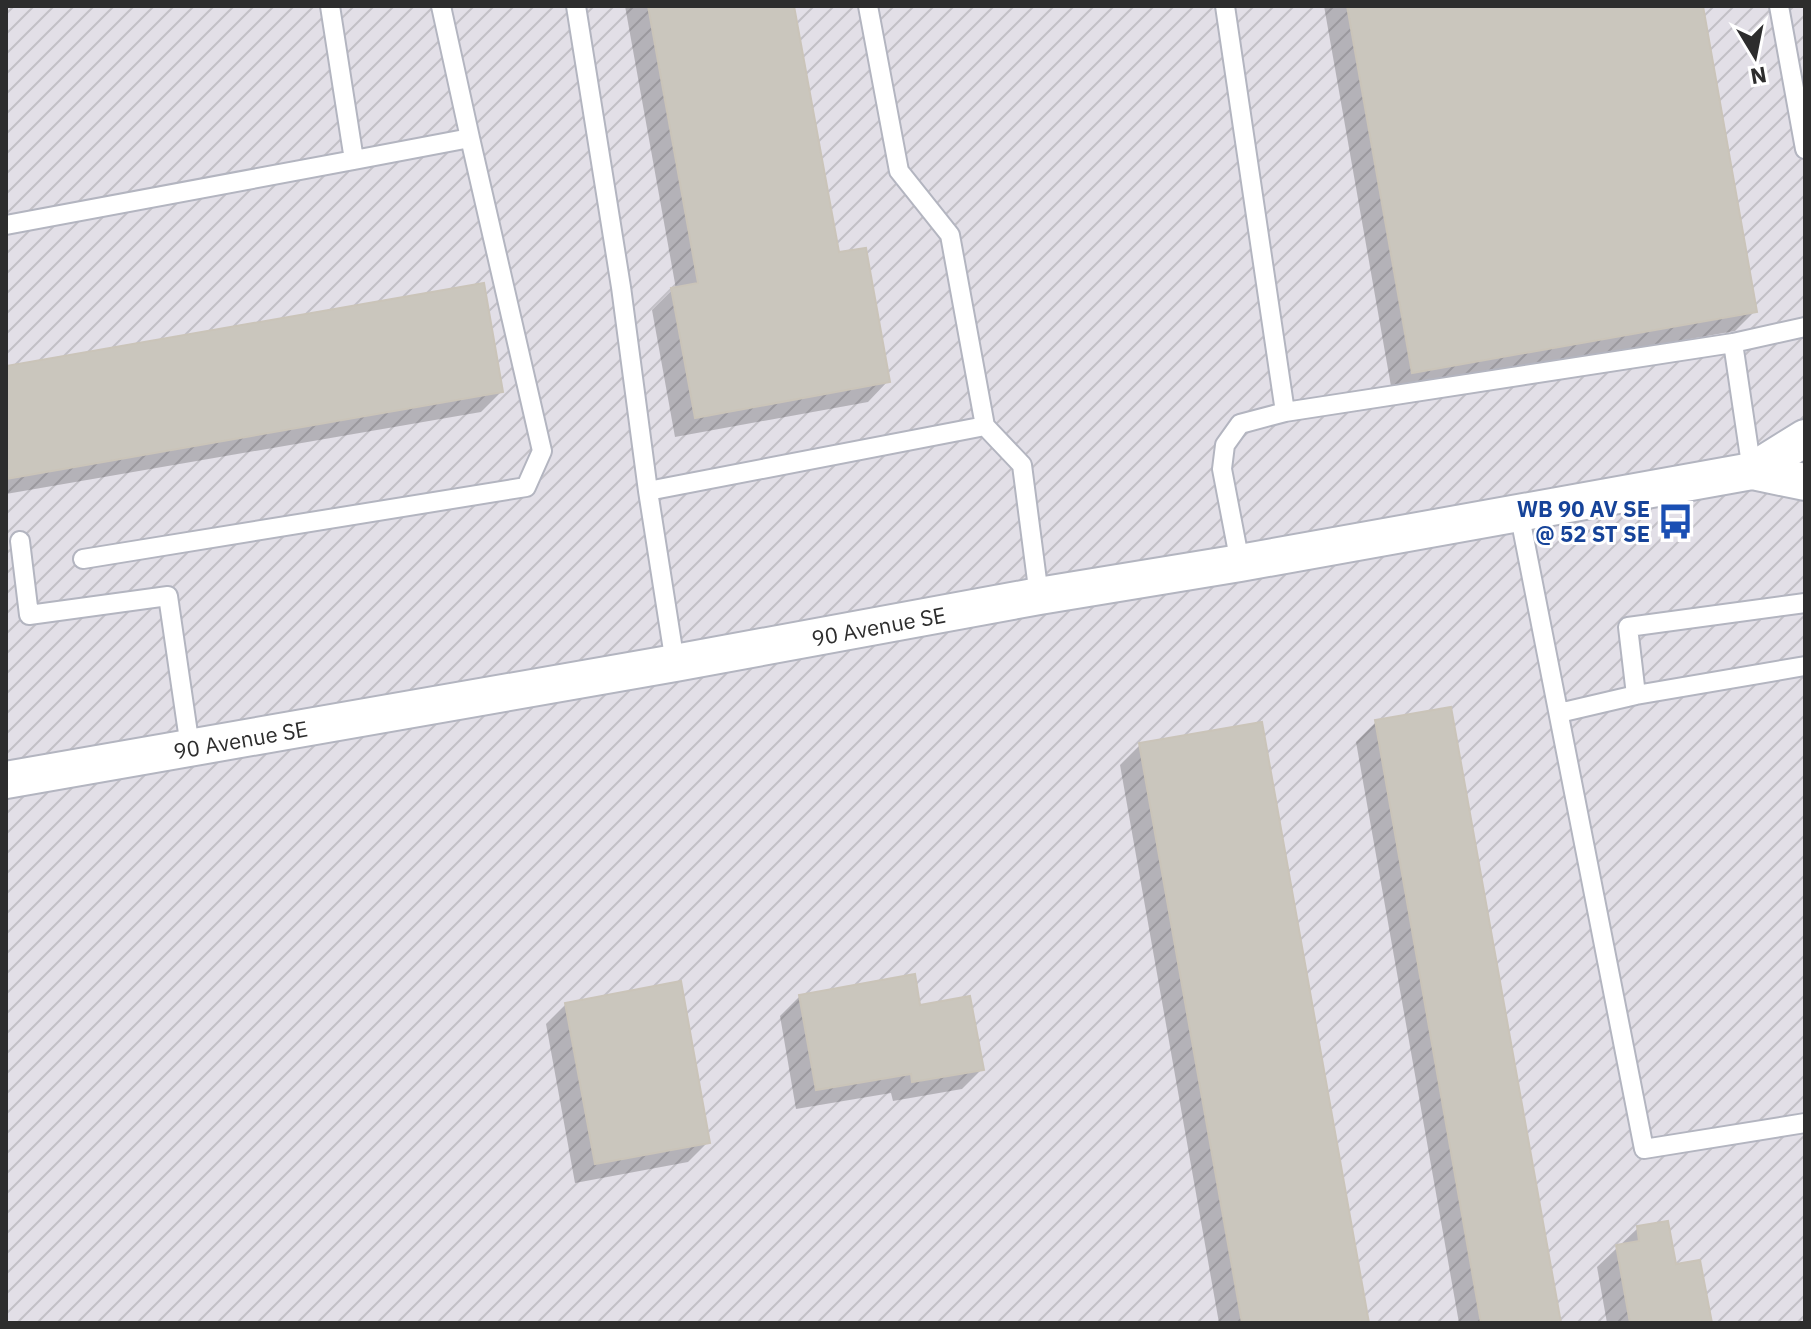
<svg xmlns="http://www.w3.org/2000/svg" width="1811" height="1329" font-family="'IBM Plex Sans',sans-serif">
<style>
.industrial{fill:url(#industrial-furrows)}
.shadow{fill:#0003}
.building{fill:#cac6bd;stroke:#cac4b9;stroke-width:2}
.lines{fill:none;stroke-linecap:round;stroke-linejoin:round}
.lane-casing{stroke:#b3b5c0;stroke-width:22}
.street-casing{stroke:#b3b5c0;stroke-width:40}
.lane{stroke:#fff;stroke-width:18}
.street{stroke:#fff;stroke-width:36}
.labels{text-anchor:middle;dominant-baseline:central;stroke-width:6;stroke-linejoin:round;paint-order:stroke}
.transit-label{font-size:22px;font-weight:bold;fill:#164399;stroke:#fff;text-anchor:end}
.street-label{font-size:22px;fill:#2d2d2d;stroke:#fff}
</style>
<defs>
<pattern id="industrial-furrows" width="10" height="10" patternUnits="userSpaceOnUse" patternTransform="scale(2)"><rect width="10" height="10" fill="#e2dfe7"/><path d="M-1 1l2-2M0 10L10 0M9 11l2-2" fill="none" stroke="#c2c0c6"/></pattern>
</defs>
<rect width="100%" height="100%" fill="#eee8df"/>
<!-- industrial -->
<path class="industrial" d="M6 6H1805V1323H6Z"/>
<!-- shadow -->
<path class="shadow" d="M625 6H792L837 255 888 381 868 402 675 437 652 310 672 290 676 289Z
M1324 6H1701L1755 311 1735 331 1392 392Z
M6 368 501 392 481 412 6 494Z
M1376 722 1559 1323H1459L1356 742Z
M1140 745 1367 1323H1219L1120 765Z
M800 996 918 1007 982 1069 962 1089 893 1101 891 1093 796 1109 780 1016Z
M566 1004 708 1142 688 1162 575 1183 546 1024Z
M1638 1228 1674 1266 1710 1323H1607L1597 1267Z"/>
<!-- building -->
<path class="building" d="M648 6H794L839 252 866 248 890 382 695 418 671 288 698 283Z
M1347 6H1703L1757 312 1412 373Z
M484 283 503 392 6 479V366Z
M1451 707 1561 1323H1481L1375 720Z
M1262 722 1369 1323H1242L1139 743Z
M915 974 920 1005 970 996 984 1070 912 1082 911 1074 816 1090 799 995Z
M681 981 710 1143 595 1164 565 1003Z
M1668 1221 1676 1264 1700 1260 1712 1323H1630L1616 1245 1639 1241 1637 1226Z"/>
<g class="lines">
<defs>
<path id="lane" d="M441 6 470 138
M576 6 621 287 648 491
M868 6 899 171 950 235 985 426
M1225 6 1285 412 1240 424 1225 445 1222 469 1240 563
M1779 6 1805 149
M6 225 354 160 330 6
M1285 412 1733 343
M1752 471 1733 343 1805 327
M1519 512 1644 1149 1805 1123
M20 541 29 615 168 596 190 747
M83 559 526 487 542 451 470 138 354 160
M675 663 648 491 985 426 1022 465 1039 596
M1636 695 1805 666
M1559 713 1636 695 1628 627 1805 603"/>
<g id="street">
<path d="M1752 471 1805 438"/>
<path id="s1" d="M6 780 675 663 1039 596 1240 563 1752 471 1805 482"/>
</g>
</defs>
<!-- lane casing -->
<use href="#lane" class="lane-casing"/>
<!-- street casing -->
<use href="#street" class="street-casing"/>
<!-- lane -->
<use href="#lane" class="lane"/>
<!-- street -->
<use href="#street" class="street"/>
</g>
<!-- icons -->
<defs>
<symbol id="bus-bare" viewBox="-9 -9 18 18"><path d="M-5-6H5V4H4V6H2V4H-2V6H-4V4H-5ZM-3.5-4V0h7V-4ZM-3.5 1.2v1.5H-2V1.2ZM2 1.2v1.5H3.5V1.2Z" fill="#1a4fb4" stroke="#fff" stroke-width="2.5" paint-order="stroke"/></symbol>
</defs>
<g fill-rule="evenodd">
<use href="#bus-bare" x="1650" y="496" width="51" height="51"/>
</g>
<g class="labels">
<!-- transit labels -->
<g class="transit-label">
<text x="1650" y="508">WB 90 AV SE<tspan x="1650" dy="25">@ 52 ST SE</tspan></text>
</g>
<!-- street labels -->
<g class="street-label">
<text stroke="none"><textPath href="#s1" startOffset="886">90 Avenue SE</textPath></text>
<text stroke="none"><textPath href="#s1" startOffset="238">90 Avenue SE</textPath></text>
</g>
</g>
<!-- border -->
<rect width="1811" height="1329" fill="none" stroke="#2d2d2d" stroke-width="16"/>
<!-- north arrow -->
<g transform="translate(1755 56) rotate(170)" stroke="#ffffff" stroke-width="6" paint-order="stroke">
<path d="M0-6L14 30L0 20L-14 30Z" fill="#2d2d2d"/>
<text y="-12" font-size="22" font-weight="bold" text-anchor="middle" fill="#2d2d2d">N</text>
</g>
</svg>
